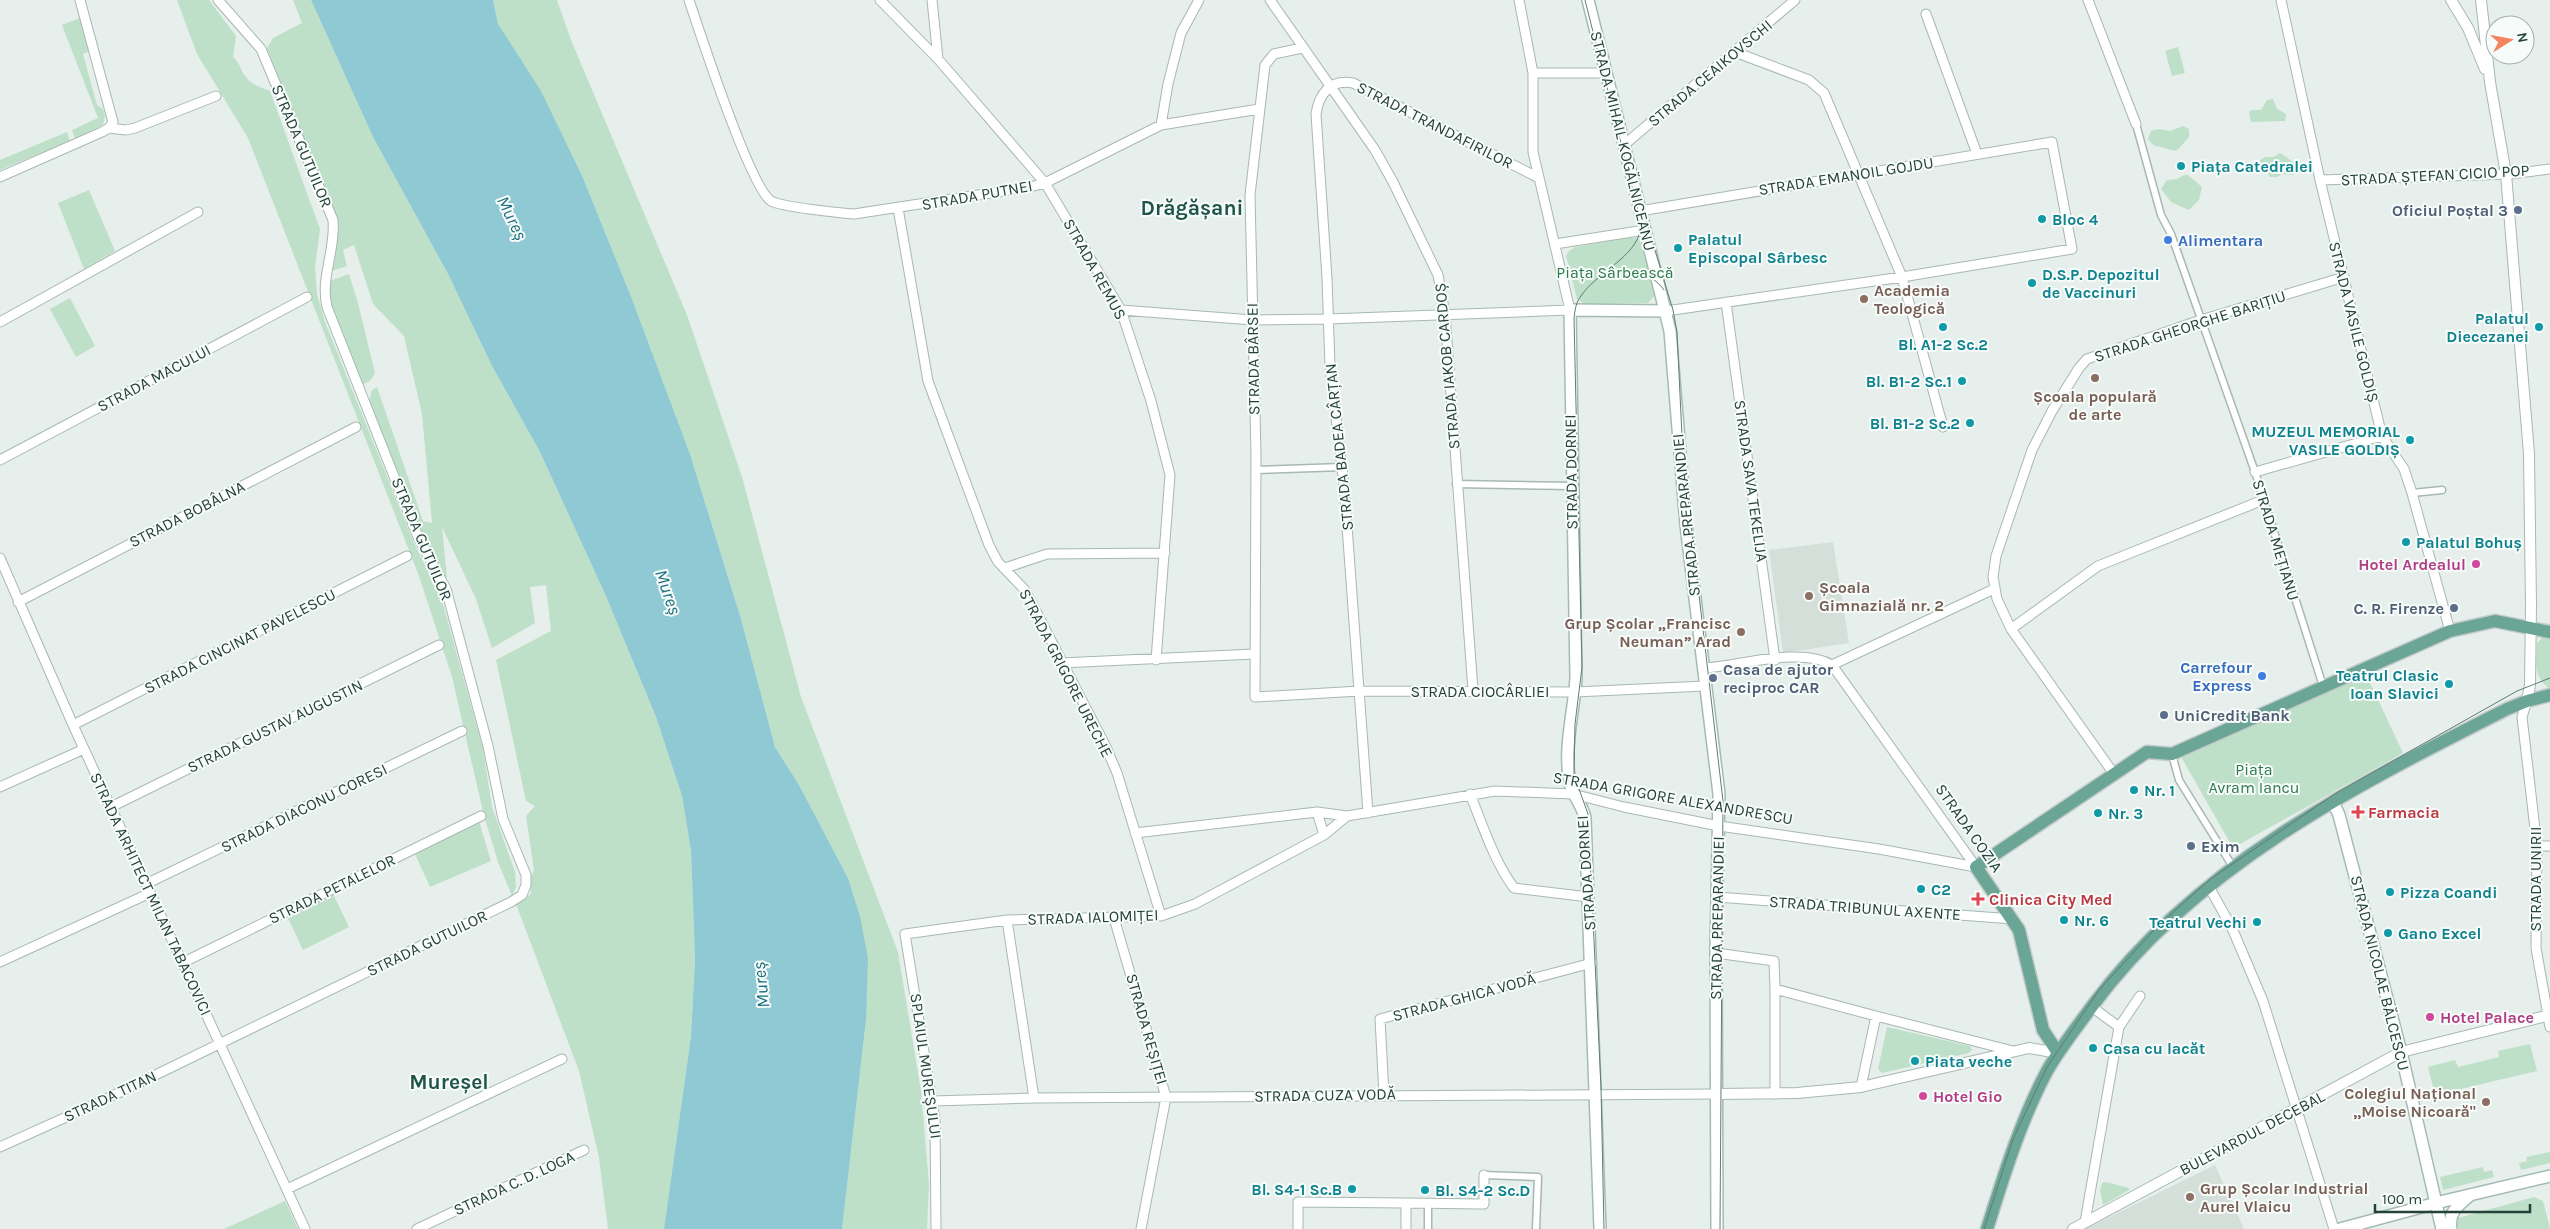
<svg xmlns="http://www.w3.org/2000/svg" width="2550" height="1229" font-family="Karla,sans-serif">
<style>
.built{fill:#d4dfda}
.green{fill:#bfe0c8}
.water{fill:#8ec9d4}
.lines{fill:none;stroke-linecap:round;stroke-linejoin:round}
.pedestrian-casing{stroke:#a8b8b2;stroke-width:9}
.minor-casing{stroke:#a8b8b2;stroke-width:11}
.tertiary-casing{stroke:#a8b8b2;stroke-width:12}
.secondary-casing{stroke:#a4bbb3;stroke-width:14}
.primary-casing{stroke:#c2cac8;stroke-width:15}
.pedestrian{stroke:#fff;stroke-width:6}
.minor{stroke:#fff;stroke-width:9}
.tertiary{stroke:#fff;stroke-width:10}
.secondary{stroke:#fff;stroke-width:11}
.primary{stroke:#6aa596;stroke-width:12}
.tram{stroke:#5f7d75;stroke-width:1}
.culture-dot{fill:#0f9aa8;stroke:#f7fbf9;stroke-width:2}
.service-dot{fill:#5c6f8a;stroke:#f7fbf9;stroke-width:2}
.shop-dot{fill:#3f7fe0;stroke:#f7fbf9;stroke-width:2}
.education-dot{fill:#8d6e63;stroke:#f7fbf9;stroke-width:2}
.hotel-dot{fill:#d1479c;stroke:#f7fbf9;stroke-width:2}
.health-dot{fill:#e0444e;stroke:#f7fbf9;stroke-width:2}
.labels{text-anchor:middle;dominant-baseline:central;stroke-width:4;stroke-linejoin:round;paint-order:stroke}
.street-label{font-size:16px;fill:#24423a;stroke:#f7fbf9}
.culture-label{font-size:16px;font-weight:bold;fill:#0d838f;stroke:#f7fbf9;text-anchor:start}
.service-label{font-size:16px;font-weight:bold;fill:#4e5e75;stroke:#f7fbf9;text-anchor:start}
.shop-label{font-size:16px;font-weight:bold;fill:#366cbe;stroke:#f7fbf9;text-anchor:start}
.park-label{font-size:16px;fill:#2d7a4b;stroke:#f7fbf9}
.education-label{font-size:16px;font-weight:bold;fill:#785e54;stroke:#f7fbf9;text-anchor:start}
.hotel-label{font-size:16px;font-weight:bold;fill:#b23c85;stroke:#f7fbf9;text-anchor:start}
.health-label{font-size:16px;font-weight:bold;fill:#be3a42;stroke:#f7fbf9;text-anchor:start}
.water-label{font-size:18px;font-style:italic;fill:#1c6f80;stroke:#f7fbf9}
.district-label{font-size:21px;font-weight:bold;fill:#1f5548;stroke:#f7fbf9}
</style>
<rect width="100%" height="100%" fill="#e6efeb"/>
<!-- built -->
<path class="built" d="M1833 542 1849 643 1783 653 1769 550Z
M2215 1165 2244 1229H2085Z"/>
<!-- green -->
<path class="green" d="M177 0H209L236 36 233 57C240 62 240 70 246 77 251 85 262 88 270 91L320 229 315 267 317 294 325 322 413 541 441 597 483 749 492 807 515 872 516 887 512 896 498 862 484 816 452 677 419 576 248 138 197 54Z
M293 0H311L373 137 448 274 492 366 540 452 605 594 656 717 682 796 691 851 695 959 691 1036 664 1229H608L599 1158 579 1071 516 904 531 894 530 879 534 870 526 816 535 806 526 801 496 660 551 631 546 585 530 587 535 623 492 648 476 599 442 527 447 578 444 579 421 537 369 402 372 390 377 387 423 521 432 523 422 414 404 336 373 304 354 245 343 250 347 266 329 272 337 236 335 217 267 48 273 38 302 23Z
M493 0H557L571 40 687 315 742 477 801 697 898 952 921 1091 929 1184 927 1229H842L866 1020 860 916 848 878 799 785 775 747 741 619 690 454 632 299 583 178 498 24Z
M80 18 90 51 83 54 97 105 103 109 105 116 103 125 75 139 72 130 98 118 62 25Z
M2178 47 2185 73 2172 76 2165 51Z
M2273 99 2277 109 2286 114 2285 121 2251 122 2249 112 2252 110H2261L2267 100Z
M2183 126 2189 129V137C2175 152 2180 153 2161 147 2155 146 2152 145 2148 139L2151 131 2158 129 2170 131Z
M67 132 70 141 0 170V160Z
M2280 153 2295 163 2298 171 2293 175 2282 174 2277 177H2270L2267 172 2261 170 2260 160 2265 157H2274Z
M2184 175H2188L2202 187 2199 200 2189 210 2171 202 2161 189 2167 180 2177 179Z
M89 190 115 251 84 269 58 203Z
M1630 237 1639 239 1656 294 1648 303 1585 304 1577 299 1566 256 1569 251 1575 247Z
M349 274 358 303 375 373 370 381 361 385 331 312 327 282Z
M70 298 95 346 76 357 50 309Z
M2543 637 2550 638V689C2532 676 2537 663 2537 643Z
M2365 672 2403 753 2233 848 2180 755Z
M479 821 491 861 430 887 414 852Z
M333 894 349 927 303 950 287 916Z
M1887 1027 1970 1046 1972 1050 1969 1053 1882 1073 1878 1069Z
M2530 1044 2537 1071 2435 1095 2428 1067 2455 1060 2458 1067 2499 1057 2498 1051Z
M2550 1152V1163L2521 1170 2519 1163 2527 1161 2526 1157Z
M2483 1167 2484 1172 2492 1170 2494 1177 2443 1190 2440 1177Z
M2106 1182 2129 1188V1190L2103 1205 2100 1190 2102 1183Z
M2534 1197 2543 1201 2550 1229H2457L2458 1218Z
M285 1201 298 1229H224Z"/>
<!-- water -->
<path class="water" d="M311 0H493L498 24 541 91 583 178 632 299 690 454 741 619 775 747 799 785 848 878 860 916 868 958 866 1020 842 1229H664L691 1036 695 959 691 851 682 796 656 717 605 594 540 452 492 366 448 274 373 137Z"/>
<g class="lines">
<defs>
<path id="pedestrian" d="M2136 124 2161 215 2171 234 2255 472 2323 686
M1255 470 1342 467
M1456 484 1572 486
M2412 493 2442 490
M2172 754 2179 780 2233 867
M1484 1175 1538 1177 1536 1229
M1428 1229V1203"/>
<path id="minor" d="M689 0C700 33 750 187 771 201 782 207 840 213 854 214L1030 187 1045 183 1161 125 1259 109
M880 0 938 59 1045 183 1121 310 1151 401 1170 475 1156 660
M932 0 938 59
M1270 0 1375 150 1393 182 1438 275 1445 314 1473 690
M2088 0 2136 124
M2281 0 2320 180 2382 436 2404 469 2412 493 2450 631
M1926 14 1977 154
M1302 48 1274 54 1265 65 1250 195 1256 455 1255 697 1360 691 1575 692 1705 686
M1735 52 1809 80 1824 93 1902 277 1943 427
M1533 73H1605
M1161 125 1168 84 1181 33 1199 0
M109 128 126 130 135 128 216 96
M1624 145 1795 0
M0 177 102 132 109 128 113 122 80 0
M2320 180 2511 174 2550 169
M898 208 928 381 989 545 998 562 1025 590 1106 747 1117 773 1161 916
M1640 211 2052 142 2072 249 1902 277 1666 311
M1555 244 1645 230
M1726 302 1775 660
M1121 310 1253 320 1328 319 1570 310 1533 152V73L1519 0
M0 322 198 212
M0 460 307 297
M2255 472 2382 436
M0 558 73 725 305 1229
M1005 568 1047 554 1165 553
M18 602 356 427
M2011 629 2098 566 2263 500
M1061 663 1254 654
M1832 665 1994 589
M1704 668C1740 666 1801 646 1832 665L1976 867
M2527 701 2522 717 2537 846 2536 948 2550 1027
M73 725 407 556
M2114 774 2011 629 1997 599 1993 577 1996 556 2032 450 2052 411 2079 368 2087 359 2201 320 2344 277
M0 787 84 749
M1470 794C1483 826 1494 861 1514 888L1589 897
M111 807 439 645
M1317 812 1324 835
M1368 813 1344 485 1330 366 1327 278 1316 114C1319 94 1330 79 1353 83L1539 178
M1135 833 1317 812 1347 816 1495 791 1573 794 1624 807 1719 826 1879 849 1976 867
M2537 846H2550
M146 884 462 731
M2208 885 2232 928 2263 1001 2334 1229
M1717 897 2013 919
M1114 918 1166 1097 1141 1229
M1007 920 1034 1098
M1716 953 1774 961 1775 989
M0 962 150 893
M182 963 481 816
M2092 1007 2119 1027
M1861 1087 1876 1016 2013 1051
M1775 1094V989L1876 1016
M1384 1095 1380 1019 1592 963
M933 1101 1034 1098 1717 1094
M0 1147 104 1100 511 902 522 895 526 885V875L503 819 488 746 446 589 418 537 327 307C320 277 336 250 333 220L261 49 218 0
M287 1189 562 1059
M1406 1203 1484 1204V1175
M2085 1222 2119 1027 2140 996
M417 1229 584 1150
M936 1229 935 1120 905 934 1007 920 1161 916 1195 904 1324 835 1347 816
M1298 1229V1202L1406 1203V1229"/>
<path id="tertiary" d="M2451 0 2468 28 2485 69
M2481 0 2490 82 2506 174 2529 454 2531 605 2530 685 2527 701
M1717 1094 1797 1093 1861 1087 2029 1048 2058 1053
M2073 1229 2401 1052 2550 1015"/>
<path id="secondary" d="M1588 0 1670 331 1686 525 1719 794 1716 953 1717 1229
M2333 802 2339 815 2401 1052 2442 1229
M1600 1229 1585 818C1583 806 1573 796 1570 783 1563 748 1574 712 1576 678L1570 310 1666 311
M2340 1229 2444 1201 2550 1176
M2451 1229C2448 1213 2457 1206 2469 1196"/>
<path id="primary" d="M2058 1053 2043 1030 2019 930 1976 867 2147 752 2172 754 2450 631 2495 621 2550 632
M1987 1229C2004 1175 2020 1122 2047 1071 2060 1048 2077 1027 2093 1005 2197 865 2355 786 2507 709L2527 701 2550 695"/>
</defs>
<!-- pedestrian casing -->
<use href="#pedestrian" class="pedestrian-casing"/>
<!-- minor casing -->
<use href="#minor" class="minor-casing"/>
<!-- tertiary casing -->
<use href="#tertiary" class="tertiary-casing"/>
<!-- secondary casing -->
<use href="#secondary" class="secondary-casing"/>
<!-- primary casing -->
<use href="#primary" class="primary-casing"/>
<!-- pedestrian -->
<use href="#pedestrian" class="pedestrian"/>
<!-- minor -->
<use href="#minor" class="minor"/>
<!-- tertiary -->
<use href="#tertiary" class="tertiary"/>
<!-- secondary -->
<use href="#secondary" class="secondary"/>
<!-- primary -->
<use href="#primary" class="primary"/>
<!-- tram -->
<path class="tram" d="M1585 0 1638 211C1639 217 1641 224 1640 230 1637 256 1594 275 1581 296 1576 302 1575 310 1574 318L1582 667 1575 724 1574 775 1588 814 1601 1087 1604 1229
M1644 214 1673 310 1677 332 1683 457 1723 801 1720 1229
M1604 278C1625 269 1649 269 1664 290
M1984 1229 2013 1139 2047 1067 2099 990 2156 928 2209 880 2336 793 2517 691 2550 678"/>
</g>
<!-- markers -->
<g class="culture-dot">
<circle cx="2181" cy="166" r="5"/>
<circle cx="2042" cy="219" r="5"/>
<circle cx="1678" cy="248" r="5"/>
<circle cx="2032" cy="283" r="5"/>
<circle cx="1943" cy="327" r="5"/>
<circle cx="2539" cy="327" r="5"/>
<circle cx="1962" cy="381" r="5"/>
<circle cx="1970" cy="423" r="5"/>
<circle cx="2410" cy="440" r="5"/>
<circle cx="2406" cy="542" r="5"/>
<circle cx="2449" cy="684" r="5"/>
<circle cx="2134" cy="790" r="5"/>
<circle cx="2098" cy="813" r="5"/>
<circle cx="1921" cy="889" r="5"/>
<circle cx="2390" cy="892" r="5"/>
<circle cx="2064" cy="920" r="5"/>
<circle cx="2257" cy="922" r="5"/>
<circle cx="2388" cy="933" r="5"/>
<circle cx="2093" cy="1048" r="5"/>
<circle cx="1915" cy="1061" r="5"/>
<circle cx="1352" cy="1189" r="5"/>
<circle cx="1425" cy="1190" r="5"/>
</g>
<g class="service-dot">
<circle cx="2518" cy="210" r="5"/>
<circle cx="2454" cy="608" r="5"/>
<circle cx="1713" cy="678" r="5"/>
<circle cx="2164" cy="715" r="5"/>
<circle cx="2191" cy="846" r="5"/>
</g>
<g class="shop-dot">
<circle cx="2168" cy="240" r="5"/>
<circle cx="2262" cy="676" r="5"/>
</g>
<g class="education-dot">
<circle cx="1864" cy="299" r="5"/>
<circle cx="2095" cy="378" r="5"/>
<circle cx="1809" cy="596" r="5"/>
<circle cx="1741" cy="632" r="5"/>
<circle cx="2486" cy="1102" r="5"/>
<circle cx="2190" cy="1197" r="5"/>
</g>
<g class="hotel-dot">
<circle cx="2476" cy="564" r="5"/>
<circle cx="2430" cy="1017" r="5"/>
<circle cx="1923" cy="1096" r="5"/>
</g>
<g class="health-dot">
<path d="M2355.5 804.5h5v5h5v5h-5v5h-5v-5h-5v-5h5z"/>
<path d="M1975.5 891.5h5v5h5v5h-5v5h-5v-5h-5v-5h5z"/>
</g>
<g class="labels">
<!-- street labels -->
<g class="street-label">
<text transform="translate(1710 73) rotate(-40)">STRADA CEAIKOVSCHI</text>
<text transform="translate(1435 125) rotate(27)">STRADA TRANDAFIRILOR</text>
<text transform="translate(1623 141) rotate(76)">STRADA MIHAIL KOGĂLNICEANU</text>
<text transform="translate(302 146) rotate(67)">STRADA GUTUILOR</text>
<text transform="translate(2435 175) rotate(-3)">STRADA ȘTEFAN CICIO POP</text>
<text transform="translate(1846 176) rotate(-9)">STRADA EMANOIL GOJDU</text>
<text transform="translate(977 195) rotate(-10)">STRADA PUTNEI</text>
<text transform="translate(1095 269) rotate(61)">STRADA REMUS</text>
<text transform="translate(2354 322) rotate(76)">STRADA VASILE GOLDIȘ</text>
<text transform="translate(2190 326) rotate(-18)">STRADA GHEORGHE BARIȚIU</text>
<text transform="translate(1253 359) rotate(-91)">STRADA BÂRSEI</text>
<text transform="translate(1447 366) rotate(-95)">STRADA IAKOB CARDOȘ</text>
<text transform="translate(154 378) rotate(-28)">STRADA MACULUI</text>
<text transform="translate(1339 447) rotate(-96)">STRADA BADEA CÂRȚAN</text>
<text transform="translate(1571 472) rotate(-91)">STRADA DORNEI</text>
<text transform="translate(1751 481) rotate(82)">STRADA SAVA TEKELIJA</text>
<text transform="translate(187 514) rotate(-27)">STRADA BOBÂLNA</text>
<text transform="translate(1686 515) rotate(-96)">STRADA PREPARANDIEI</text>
<text transform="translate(422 539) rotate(67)">STRADA GUTUILOR</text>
<text transform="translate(2276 540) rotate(73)">STRADA MEȚIANU</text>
<text transform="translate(240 641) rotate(-27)">STRADA CINCINAT PAVELESCU</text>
<text transform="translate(1066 673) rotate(63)">STRADA GRIGORE URECHE</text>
<text x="1480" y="691">STRADA CIOCÂRLIEI</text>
<text transform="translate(275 726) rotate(-26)">STRADA GUSTAV AUGUSTIN</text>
<text transform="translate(1673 798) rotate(10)">STRADA GRIGORE ALEXANDRESCU</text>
<text transform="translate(304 808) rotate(-26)">STRADA DIACONU CORESI</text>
<text transform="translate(1969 828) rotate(55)">STRADA COZIA</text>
<text transform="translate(1586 873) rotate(-94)">STRADA DORNEI</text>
<text transform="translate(2535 879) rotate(-90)">STRADA UNIRII</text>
<text transform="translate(332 889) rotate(-26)">STRADA PETALELOR</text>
<text transform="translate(151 894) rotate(65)">STRADA ARHITECT MILAN TABACOVICI</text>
<text transform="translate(1865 908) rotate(4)">STRADA TRIBUNUL AXENTE</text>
<text transform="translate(1093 917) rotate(-2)">STRADA IALOMIȚEI</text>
<text transform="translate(1717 918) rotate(-89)">STRADA PREPARANDIEI</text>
<text transform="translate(427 943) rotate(-26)">STRADA GUTUILOR</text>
<text transform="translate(2380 973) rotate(76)">STRADA NICOLAE BĂLCESCU</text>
<text transform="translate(1464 997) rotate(-15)">STRADA GHICA VODĂ</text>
<text transform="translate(1147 1029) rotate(74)">STRADA REȘIȚEI</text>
<text transform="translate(926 1066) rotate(82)">SPLAIUL MUREȘULUI</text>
<text transform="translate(1325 1095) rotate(-1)">STRADA CUZA VODĂ</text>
<text transform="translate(110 1096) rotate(-25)">STRADA TITAN</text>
<text transform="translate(2252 1133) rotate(-28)">BULEVARDUL DECEBAL</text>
<text transform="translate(514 1183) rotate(-25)">STRADA C. D. LOGA</text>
</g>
<!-- culture labels -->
<g class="culture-label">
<text x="2191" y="166">Piața Catedralei</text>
<text x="2052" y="219">Bloc 4</text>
<text x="1688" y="239">Palatul<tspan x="1688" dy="18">Episcopal Sârbesc</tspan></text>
<text x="2042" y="274">D.S.P. Depozitul<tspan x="2042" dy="18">de Vaccinuri</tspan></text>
<text x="2529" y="318" text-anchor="end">Palatul<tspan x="2529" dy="18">Diecezanei</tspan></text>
<text x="1943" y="344" text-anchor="middle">Bl. A1-2 Sc.2</text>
<text x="1952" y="381" text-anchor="end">Bl. B1-2 Sc.1</text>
<text x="1960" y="423" text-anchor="end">Bl. B1-2 Sc.2</text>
<text x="2400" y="431" text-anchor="end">MUZEUL MEMORIAL<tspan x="2400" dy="18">VASILE GOLDIȘ</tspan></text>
<text x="2416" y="542">Palatul Bohuș</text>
<text x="2439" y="675" text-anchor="end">Teatrul Clasic<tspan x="2439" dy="18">Ioan Slavici</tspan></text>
<text x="2144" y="790">Nr. 1</text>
<text x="2108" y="813">Nr. 3</text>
<text x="1931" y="889">C2</text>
<text x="2400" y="892">Pizza Coandi</text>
<text x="2074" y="920">Nr. 6</text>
<text x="2247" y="922" text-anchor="end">Teatrul Vechi</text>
<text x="2398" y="933">Gano Excel</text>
<text x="2103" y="1048">Casa cu lacăt</text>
<text x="1925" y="1061">Piata veche</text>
<text x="1342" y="1189" text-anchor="end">Bl. S4-1 Sc.B</text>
<text x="1435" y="1190">Bl. S4-2 Sc.D</text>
</g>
<!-- service labels -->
<g class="service-label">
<text x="2508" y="210" text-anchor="end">Oficiul Poștal 3</text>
<text x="2444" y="608" text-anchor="end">C. R. Firenze</text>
<text x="1723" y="669">Casa de ajutor<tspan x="1723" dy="18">reciproc CAR</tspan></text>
<text x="2174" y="715">UniCredit Bank</text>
<text x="2201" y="846">Exim</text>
</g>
<!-- shop labels -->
<g class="shop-label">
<text x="2178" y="240">Alimentara</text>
<text x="2252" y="667" text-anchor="end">Carrefour<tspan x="2252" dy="18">Express</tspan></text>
</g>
<!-- park labels -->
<g class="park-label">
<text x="1615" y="272">Piața Sârbească</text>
<text x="2254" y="769">Piața<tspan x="2254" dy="18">Avram Iancu</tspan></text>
</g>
<!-- education labels -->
<g class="education-label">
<text x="1874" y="290">Academia<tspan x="1874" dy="18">Teologică</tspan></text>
<text x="2095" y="396" text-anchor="middle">Școala populară<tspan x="2095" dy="18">de arte</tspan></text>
<text x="1819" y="587">Școala<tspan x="1819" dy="18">Gimnazială nr. 2</tspan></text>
<text x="1731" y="623" text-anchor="end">Grup Școlar „Francisc<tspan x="1731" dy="18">Neuman” Arad</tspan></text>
<text x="2476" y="1093" text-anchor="end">Colegiul Național<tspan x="2476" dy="18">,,Moise Nicoară"</tspan></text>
<text x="2200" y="1188">Grup Școlar Industrial<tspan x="2200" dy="18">Aurel Vlaicu</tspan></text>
</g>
<!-- hotel labels -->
<g class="hotel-label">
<text x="2466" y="564" text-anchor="end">Hotel Ardealul</text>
<text x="2440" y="1017">Hotel Palace</text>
<text x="1933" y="1096">Hotel Gio</text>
</g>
<!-- health labels -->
<g class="health-label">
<text x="2368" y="812">Farmacia</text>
<text x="1989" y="899">Clinica City Med</text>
</g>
<!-- water labels -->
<g class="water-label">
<text transform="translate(512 218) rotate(64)">Mureș</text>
<text transform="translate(668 592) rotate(71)">Mureș</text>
<text transform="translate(761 985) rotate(-96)">Mureș</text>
</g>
<!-- district labels -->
<g class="district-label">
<text x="1192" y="208">Drăgășani</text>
<text x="449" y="1082">Mureșel</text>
</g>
</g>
<!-- north arrow -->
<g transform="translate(2510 40) rotate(79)"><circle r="24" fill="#f7fbf9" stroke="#a3b1ad"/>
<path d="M0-4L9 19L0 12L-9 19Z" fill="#f4845f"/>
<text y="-8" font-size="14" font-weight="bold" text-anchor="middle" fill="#24423a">N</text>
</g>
<!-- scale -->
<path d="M2375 1204v8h155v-8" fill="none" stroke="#24423a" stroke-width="2.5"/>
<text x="2382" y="1204" font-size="15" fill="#24423a" stroke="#f7fbf9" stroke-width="4" paint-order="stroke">100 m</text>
</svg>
